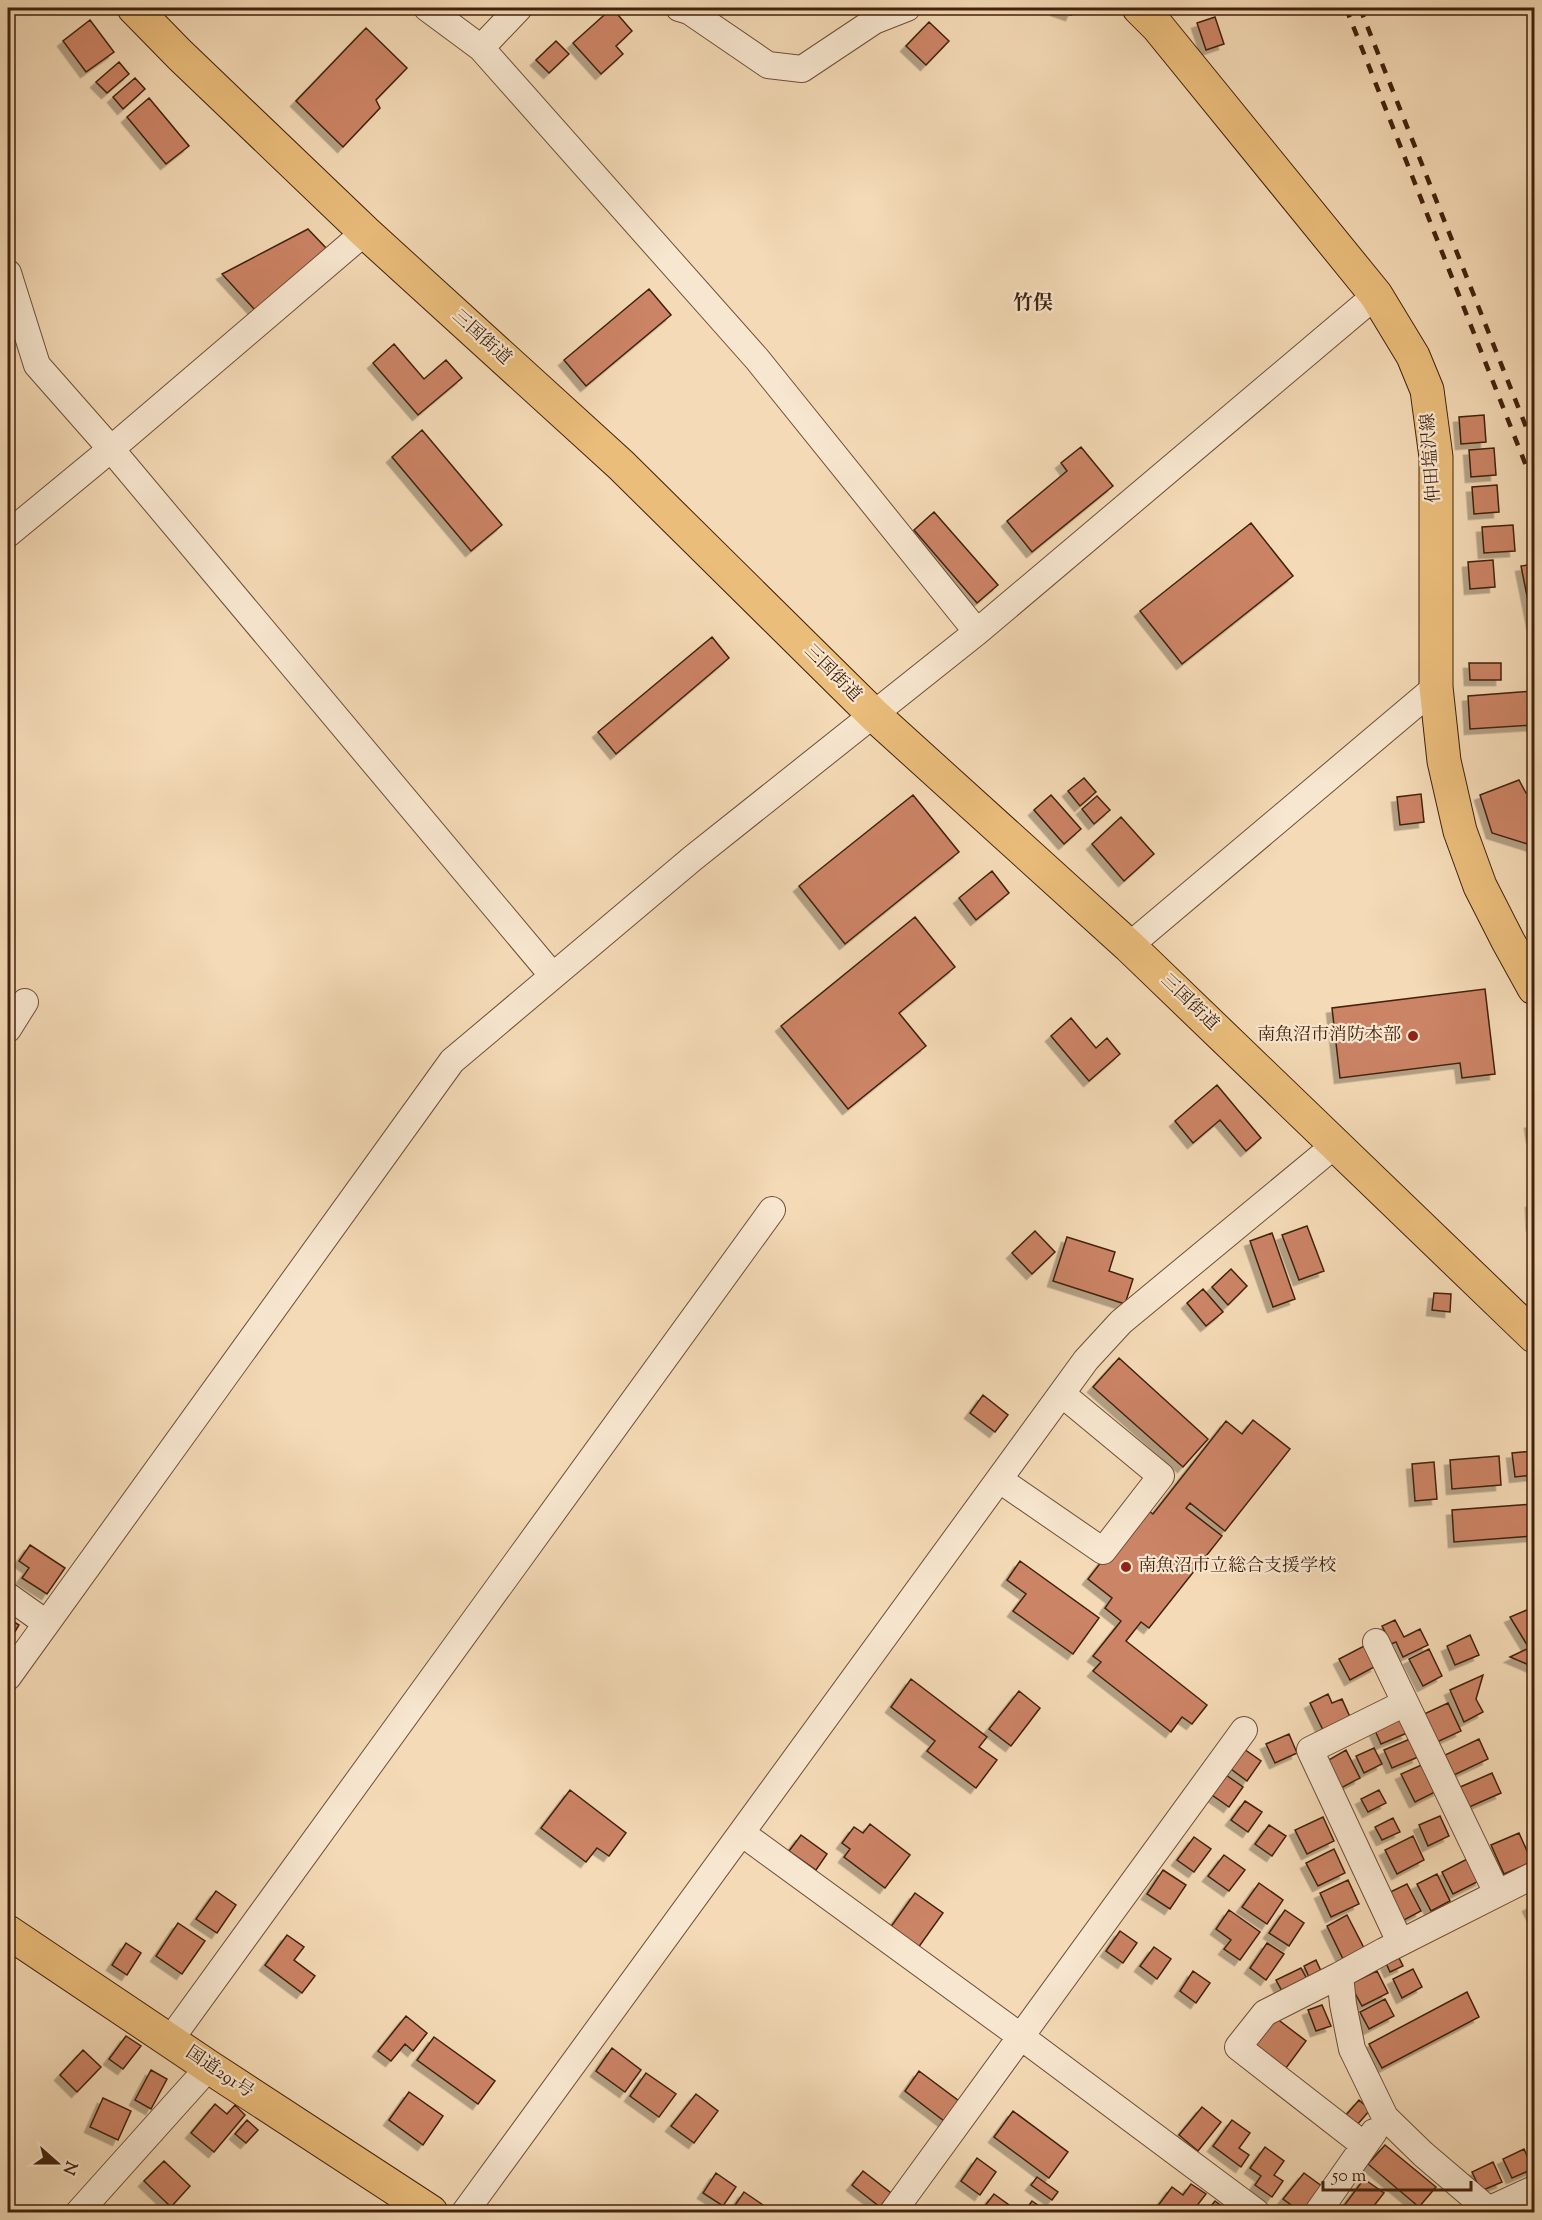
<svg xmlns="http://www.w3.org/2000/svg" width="1542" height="2220" font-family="'Sorts Mill Goudy','Noto Serif JP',serif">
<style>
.building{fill:#cc8466;stroke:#41210c;stroke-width:1.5;filter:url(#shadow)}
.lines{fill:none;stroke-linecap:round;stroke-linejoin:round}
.minor-casing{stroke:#6e4f36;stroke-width:28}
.major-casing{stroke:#41210c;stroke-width:35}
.highway-casing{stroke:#41210c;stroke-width:35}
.minor{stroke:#f8e7d0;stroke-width:26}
.major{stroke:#eabd7b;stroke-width:33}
.highway{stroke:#eabd7b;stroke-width:33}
.rail{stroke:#41210c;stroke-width:4.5;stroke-dasharray:10 10;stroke-linecap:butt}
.poi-dot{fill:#8f2418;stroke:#f8e7d0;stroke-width:2}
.labels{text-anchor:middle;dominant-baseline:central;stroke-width:4.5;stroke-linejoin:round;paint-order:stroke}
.street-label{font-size:18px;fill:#41210c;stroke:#f8e7d0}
.poi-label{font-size:18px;fill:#41210c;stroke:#f8e7d0;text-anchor:end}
.neighbourhood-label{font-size:20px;font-weight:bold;fill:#41210c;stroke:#f8e7d0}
</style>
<defs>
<filter id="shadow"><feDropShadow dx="-5.5" dy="5.5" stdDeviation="0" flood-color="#0004"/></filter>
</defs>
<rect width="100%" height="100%" fill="#f4dab6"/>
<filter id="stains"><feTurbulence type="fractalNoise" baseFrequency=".00333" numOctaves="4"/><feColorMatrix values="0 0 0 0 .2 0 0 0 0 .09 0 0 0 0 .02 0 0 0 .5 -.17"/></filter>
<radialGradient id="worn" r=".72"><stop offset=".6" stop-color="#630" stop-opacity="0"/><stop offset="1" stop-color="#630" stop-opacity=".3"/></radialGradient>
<!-- building -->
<path class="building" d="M612 8 632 31 616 46 623 54 601 74 573 43Z
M1056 8H1074L1071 15 1056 10Z
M1215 17 1224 44 1206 50 1197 23Z
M90 20 114 52 86 72 63 41Z
M929 22 949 41 926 65 906 46Z
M366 28 407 68 376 100 380 108 343 147 296 101Z
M556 41 569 54 549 73 536 60Z
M119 62 129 74 107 93 96 82Z
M135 78 145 89 123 109 113 97Z
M149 98 189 146 166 164 127 117Z
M308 229 327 249 255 310 222 274Z
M649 289 671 315 586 386 564 360Z
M394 344 424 379 446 360 462 378 418 415 373 363Z
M1484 415 1486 442 1461 444 1459 417Z
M422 430 502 525 471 551 392 457Z
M1081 447 1113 486 1032 552 1007 521 1067 471 1061 463Z
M1494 448 1496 475 1471 477 1469 450Z
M1497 485 1499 512 1474 514 1472 487Z
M934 512 998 585 977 603 914 530Z
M1251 523 1293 576 1182 664 1140 611Z
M1513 525 1515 551 1484 553 1482 527Z
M1493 560 1495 587 1470 589 1468 562Z
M1534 564V631L1521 566Z
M712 637 729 658 616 754 598 732Z
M1469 663H1501V680H1470Z
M1534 691V725L1470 729 1468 696Z
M1084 778 1096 792 1080 806 1068 791Z
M1519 780 1526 793 1534 797V846L1492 833 1480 795Z
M1421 794 1424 822 1400 825 1397 797Z
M913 795 959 852 845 944 799 886Z
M1051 795 1081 829 1064 844 1034 810Z
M1097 796 1110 810 1094 824 1082 809Z
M1121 817 1154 854 1124 881 1092 844Z
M992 871 1009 893 976 920 959 898Z
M915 917 955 967 899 1013 926 1046 848 1109 781 1026Z
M1485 989 1495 1074 1462 1078 1460 1063 1340 1078 1332 1008Z
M1071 1018 1096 1048 1107 1038 1120 1054 1089 1081 1051 1036Z
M1217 1085 1261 1138 1246 1151 1220 1120 1193 1143 1175 1121Z
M1534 1122V1137H1532L1530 1123Z
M1531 1202H1534V1224L1532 1225Z
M1307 1226 1324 1271 1299 1280 1282 1235Z
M1035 1231 1055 1252 1032 1274 1012 1253Z
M1272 1233 1295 1299 1273 1307 1250 1241Z
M1067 1237 1115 1252 1109 1271 1133 1279 1125 1304 1053 1281Z
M1231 1269 1247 1286 1228 1305 1212 1287Z
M1203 1289 1223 1312 1206 1326 1187 1303Z
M1434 1293 1451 1294 1450 1312 1432 1310Z
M1119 1358 1208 1439 1183 1467 1093 1387Z
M983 1395 1008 1415 995 1432 970 1413Z
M1253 1420 1290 1449 1225 1531 1190 1503 1186 1508 1222 1536 1149 1628 1141 1622 1126 1641 1207 1705 1192 1724 1182 1717 1171 1732 1093 1671 1101 1662 1093 1656 1121 1621 1105 1608 1112 1598 1088 1579 1144 1507 1153 1514 1226 1421 1242 1434Z
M1534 1451V1475L1515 1477 1512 1453Z
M1499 1456 1501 1485 1452 1489 1450 1460Z
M1434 1462 1437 1499 1415 1501 1412 1464Z
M1534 1504V1536L1454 1542 1452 1510Z
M30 1545 65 1568 47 1594 22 1578 29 1568 19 1561Z
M1020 1561 1099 1618 1073 1654 1013 1611 1026 1594 1007 1580Z
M1534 1607V1667L1510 1657 1529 1648 1510 1617Z
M8 1618 19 1625 8 1643Z
M1395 1620 1404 1637 1420 1629 1428 1645 1403 1657 1396 1642 1391 1644 1382 1626Z
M1470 1635 1479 1655 1455 1665 1447 1646Z
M1366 1645 1376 1666 1350 1680 1339 1659Z
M1429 1649 1442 1676 1423 1686 1409 1659Z
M1483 1675 1476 1699 1483 1712 1464 1722 1450 1690Z
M911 1679 987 1737 979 1747 997 1760 976 1788 927 1751 935 1741 891 1707Z
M1019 1691 1040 1708 1011 1746 989 1729Z
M1328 1694 1332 1703 1342 1699 1350 1717 1323 1730 1310 1703Z
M1448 1703 1461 1731 1437 1742 1424 1714Z
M1399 1715 1407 1733 1381 1744 1373 1726Z
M1289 1734 1297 1753 1275 1763 1266 1744Z
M1410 1739 1418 1757 1392 1768 1384 1750Z
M1479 1739 1488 1759 1454 1775 1445 1755Z
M1374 1748 1382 1764 1364 1773 1356 1756Z
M1244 1749 1261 1761 1247 1781 1231 1769Z
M1346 1750 1360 1778 1341 1788 1327 1761Z
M1426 1763 1439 1790 1415 1802 1401 1774Z
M1492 1773 1501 1793 1467 1808 1458 1788Z
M1226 1775 1243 1787 1229 1807 1212 1795Z
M570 1790 626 1833 609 1856 597 1848 586 1862 541 1828Z
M1379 1790 1386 1803 1368 1812 1361 1799Z
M1245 1801 1262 1812 1248 1832 1231 1820Z
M1440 1816 1449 1836 1428 1846 1419 1825Z
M1323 1817 1334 1841 1307 1854 1295 1830Z
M1393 1818 1400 1832 1382 1840 1375 1827Z
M870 1824 910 1855 885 1888 844 1857 850 1849 842 1843 854 1827 863 1833Z
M1269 1825 1286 1836 1272 1856 1255 1844Z
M1519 1833 1532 1862 1504 1874 1491 1845Z
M801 1835 827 1854 816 1870 789 1851Z
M1413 1836 1424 1860 1397 1874 1385 1850Z
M1194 1837 1211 1849 1194 1872 1177 1860Z
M1334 1849 1345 1873 1318 1886 1306 1863Z
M1224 1855 1245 1870 1229 1891 1208 1876Z
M1469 1858 1481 1880 1453 1894 1442 1872Z
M1163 1870 1186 1885 1170 1909 1147 1894Z
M1437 1874 1450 1901 1431 1911 1417 1884Z
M1348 1880 1359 1904 1331 1917 1320 1893Z
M1259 1883 1283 1900 1267 1924 1242 1907Z
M1407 1884 1421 1911 1402 1921 1388 1893Z
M216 1891 236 1905 217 1933 196 1919Z
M915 1893 943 1913 918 1948 890 1928Z
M1534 1903V1918L1528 1906Z
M1229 1910 1260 1932 1240 1960 1224 1949 1231 1940 1216 1929Z
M1285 1910 1304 1923 1289 1946 1269 1933Z
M1347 1915 1364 1948 1343 1959 1327 1926Z
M178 1923 205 1941 182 1974 156 1956Z
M1120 1931 1137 1943 1123 1963 1106 1951Z
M287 1935 304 1947 294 1960 315 1976 302 1993 265 1965Z
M126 1943 141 1953 127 1975 112 1965Z
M1267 1943 1284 1954 1266 1980 1250 1968Z
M1154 1947 1171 1959 1157 1979 1140 1966Z
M1398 1956 1403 1966 1390 1972 1385 1961Z
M1316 1960 1321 1971 1309 1977 1304 1966Z
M1301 1968 1308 1981 1283 1993 1276 1980Z
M1413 1969 1422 1987 1402 1998 1393 1979Z
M1193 1971 1210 1983 1196 2003 1180 1991Z
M1377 1971 1388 1993 1362 2006 1350 1984Z
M1467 1992 1479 2017 1382 2068 1369 2044Z
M1385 1999 1394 2016 1369 2029 1360 2012Z
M1322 2005 1331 2026 1316 2031 1308 2010Z
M406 2016 427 2033 413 2051 405 2044 391 2061 378 2051Z
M1276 2018 1306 2041 1286 2068 1256 2045Z
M126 2036 141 2046 123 2069 109 2059Z
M434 2037 495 2081 478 2104 417 2060Z
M612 2048 641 2070 625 2092 596 2071Z
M83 2050 101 2067 77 2092 60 2075Z
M151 2070 167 2079 151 2109 135 2100Z
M919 2071 959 2101 944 2121 905 2091Z
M646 2073 676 2094 659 2117 630 2096Z
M409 2092 443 2116 423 2145 389 2120Z
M696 2094 718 2111 694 2143 671 2126Z
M103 2098 131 2111 118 2140 90 2127Z
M1359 2100 1370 2110 1357 2125 1346 2115Z
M215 2104 227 2114 235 2105 245 2115 214 2152 191 2133Z
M1202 2107 1221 2122 1198 2151 1179 2135Z
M1013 2111 1068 2152 1049 2178 994 2137Z
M247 2120 258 2130 246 2143 235 2134Z
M1232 2120 1250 2133 1239 2148 1249 2155 1241 2167 1213 2146Z
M1385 2145 1436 2187 1419 2207 1368 2164Z
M1265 2147 1284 2161 1274 2175 1283 2181 1272 2197 1255 2185 1261 2176 1250 2168Z
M1524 2149 1533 2169 1512 2178 1503 2159Z
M977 2158 996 2172 980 2195 961 2181Z
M164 2161 190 2186 171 2207 144 2181Z
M1493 2162 1502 2182 1481 2191 1472 2172Z
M863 2171 891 2193 880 2207 852 2185Z
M716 2173 736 2187 723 2206 703 2193Z
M1304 2173 1323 2187 1303 2212H1301L1283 2199Z
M1037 2177 1058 2192 1052 2200 1031 2185Z
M1364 2179 1384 2193 1369 2212H1351L1343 2207Z
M1191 2184 1206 2194 1192 2212H1165L1157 2207 1172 2187 1183 2195Z
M744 2192 763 2205 759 2212 731 2211Z
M994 2194 1009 2205 1003 2212H982L981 2211Z
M1032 2201 1048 2212H1024Z
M1215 2201 1230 2212H1206Z
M1534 2207V2212H1522Z"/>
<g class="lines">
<defs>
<path id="minor" d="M427 8 481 48 757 359 977 632
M679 8 689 11 768 65 802 69 874 21 907 8
M481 48 519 8
M8 273 37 365 111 449 553 976
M8 534 111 449 365 232
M1129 946 1436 687
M8 1029 25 1002
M1000 1480 1103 1551 1161 1476 1062 1394
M8 1596 46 1623
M1376 1642 1497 1893
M8 1677 452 1061 693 858 977 632 1376 295
M743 1834 1020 2036 1256 2212
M1400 1942 1310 1750 1405 1703
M1340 1975 1265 2013 1238 2047 1364 2145
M170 2040 772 1210
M1488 2210 1534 2189
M79 2212 209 2067
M465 2212 1086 1360 1121 1322 1335 1145
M893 2212 1244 1730
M1318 2212 1374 2132
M1491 2212 1423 2154 1385 2117 1352 2049 1343 2004 1340 1975 1384 1951 1534 1875"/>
<path id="major" d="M1139 8 1158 27 1376 295 1413 356 1427 390 1436 457V687L1444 761 1460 831 1480 886 1508 941 1534 988"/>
<path id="highway" d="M134 8 180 55 365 232 621 465 874 715 1129 946 1534 1336
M8 1932 209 2067 431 2212"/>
</defs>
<!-- minor casing -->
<use href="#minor" class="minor-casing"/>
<!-- major casing -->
<use href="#major" class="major-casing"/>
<!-- highway casing -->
<use href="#highway" class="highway-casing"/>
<!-- minor -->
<use href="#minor" class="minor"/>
<!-- major -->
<use href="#major" class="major"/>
<!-- highway -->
<use href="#highway" class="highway"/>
<!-- rail -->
<path class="rail" d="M1346 8 1534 486
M1360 8 1534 447"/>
</g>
<!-- markers -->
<g class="poi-dot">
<circle cx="1413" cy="1036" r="6"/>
<circle cx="1126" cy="1567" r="6"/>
</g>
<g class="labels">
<!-- street labels -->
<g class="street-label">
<text transform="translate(481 338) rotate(42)">三国街道</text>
<text transform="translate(1432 458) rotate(-94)">仲田塩沢線</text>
<text transform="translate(832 674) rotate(45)">三国街道</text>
<text transform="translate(1189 1003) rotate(44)">三国街道</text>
<text transform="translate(219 2073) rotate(34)">国道291号</text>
</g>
<!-- poi labels -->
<g class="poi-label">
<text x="1401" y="1036">南魚沼市消防本部</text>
<text x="1138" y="1567" text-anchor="start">南魚沼市立総合支援学校</text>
</g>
<!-- neighbourhood labels -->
<g class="neighbourhood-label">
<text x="1033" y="304">竹俣</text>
</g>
</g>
<!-- margin -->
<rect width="1542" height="2220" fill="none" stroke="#f4dab6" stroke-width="30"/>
<rect x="9" y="9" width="1524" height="2202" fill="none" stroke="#41210c" stroke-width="3"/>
<rect x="15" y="15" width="1512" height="2190" fill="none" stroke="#41210c" stroke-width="1.5"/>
<!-- north arrow -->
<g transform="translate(57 2163) rotate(111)" stroke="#f8e7d0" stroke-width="4.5" paint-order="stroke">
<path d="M0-4.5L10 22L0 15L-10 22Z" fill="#41210c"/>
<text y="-9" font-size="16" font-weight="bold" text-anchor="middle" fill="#41210c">N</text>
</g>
<!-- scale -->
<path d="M1323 2181v9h148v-9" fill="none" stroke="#41210c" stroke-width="3"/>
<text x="1332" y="2181" font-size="18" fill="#41210c" stroke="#f8e7d0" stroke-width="4.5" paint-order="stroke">50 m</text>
<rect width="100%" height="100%" filter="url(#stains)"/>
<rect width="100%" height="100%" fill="url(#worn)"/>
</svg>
